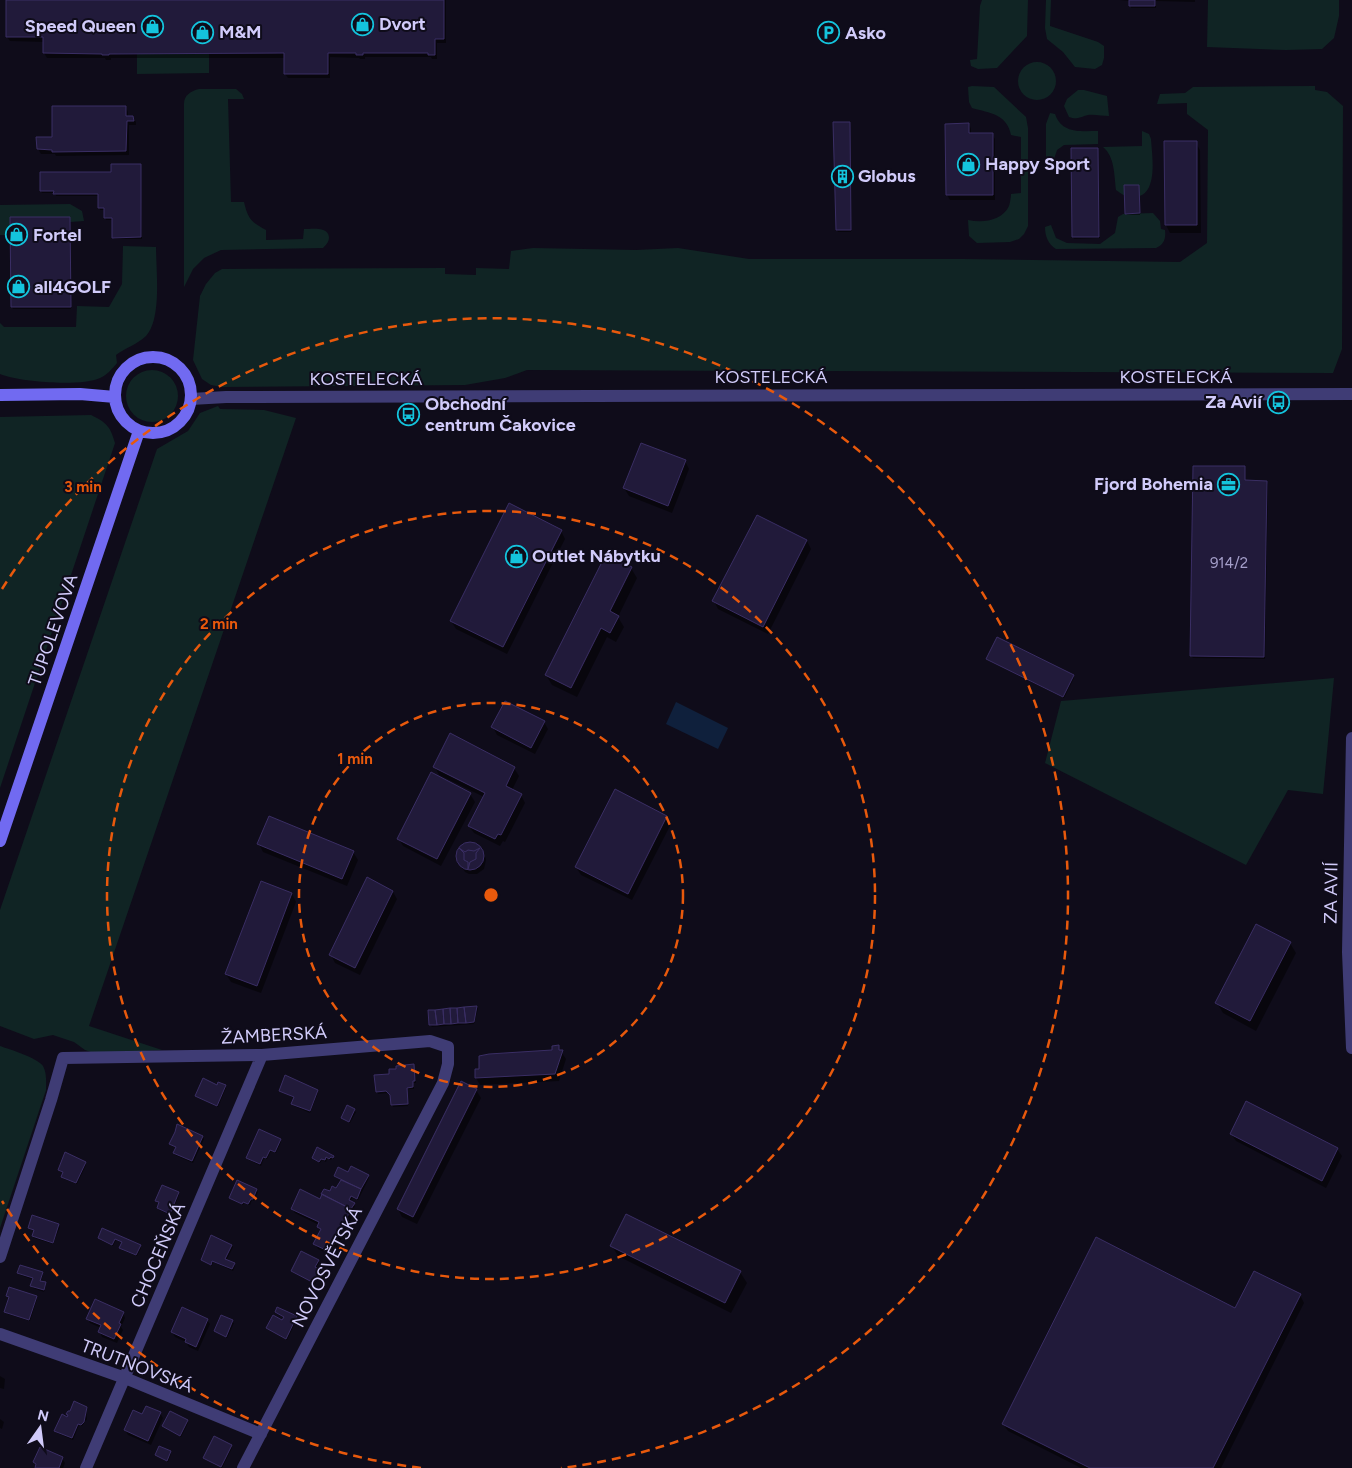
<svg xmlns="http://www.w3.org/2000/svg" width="1352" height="1468" font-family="Figtree,sans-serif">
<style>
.green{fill:#102424}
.water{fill:#0f203c}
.shadow{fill:#0007}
.building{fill:#211a3a;stroke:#3a2e64}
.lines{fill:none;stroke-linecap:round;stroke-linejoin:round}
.minor{stroke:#3f3c75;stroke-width:12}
.tertiary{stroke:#3f3c75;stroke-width:12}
.secondary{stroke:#716af1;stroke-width:12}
.ring{fill:none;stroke:#e8590c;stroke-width:2.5;stroke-dasharray:9 6}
.labels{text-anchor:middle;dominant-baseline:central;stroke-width:4;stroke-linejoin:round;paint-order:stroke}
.number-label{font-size:15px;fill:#a59fca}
.poi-label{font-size:18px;font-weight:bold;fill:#d1cbfa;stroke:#0f0c1a;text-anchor:start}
.street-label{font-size:18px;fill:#d1cbfa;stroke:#0f0c1a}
.centre{fill:#e8590c;stroke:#0f0c1a;stroke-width:2.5}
.ring-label{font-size:15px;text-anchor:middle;font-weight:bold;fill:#e8590c;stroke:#0f0c1a;stroke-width:4;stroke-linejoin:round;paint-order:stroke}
</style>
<rect width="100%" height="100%" fill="#0f0c1a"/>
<!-- green -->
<path class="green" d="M982 0H1028L1027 36 997 68 978 69 971 66 970 60 977 59 980 6Z
M1046 0H1051L1050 26 1098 42 1104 46V58L1102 65 1095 69 1075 67 1063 52 1047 39 1045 28Z
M1208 0H1339V16L1334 38 1322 49 1286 50 1207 47Z
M209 53V73L137 74V54Z
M1018 81a19 19 0 1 1 38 0a19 19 0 1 1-38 0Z
M972 86 994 87 1026 117 1028 128V226L1024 234 1019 239 1010 242 977 243 969 236 968 220C983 223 1002 221 1009 206 1010 203 1011 197 1011 194L1021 193V137L1011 135C1007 114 990 113 972 108L969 102 968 87Z
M1315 86V90L1327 92 1343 106 1342 349 1333 373 527 370 505 378 465 385 222 387 211 385 202 379 193 360 200 296 206 284 215 273 222 269 445 268V274L476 275V268L509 269 511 251 533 248 636 250 678 248 749 259H962L1180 262 1207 243 1208 130 1187 114V103L1157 104 1160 94 1185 93 1193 87Z
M199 89H236L242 94 244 99H228L231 202H244C248 219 251 222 266 230V240L303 239 304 229C311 229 328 226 329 237 329 242 326 245 323 248L221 250 204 258 193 269 184 287V104C184 95 191 91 199 89Z
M1078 90H1084L1107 96 1109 116C1103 116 1094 114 1088 115 1080 117 1077 120 1069 117L1064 106 1067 99Z
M1050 113 1055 114C1062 134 1080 131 1098 131V144L1064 145 1057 150 1053 162 1048 164 1046 160V124Z
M1142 131 1149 134 1151 139C1152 155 1159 197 1134 197 1126 197 1123 195 1116 190 1114 175 1115 157 1103 147L1142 146Z
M70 204 82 211 84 221 70 222V217H10V235H0V205Z
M1153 213 1160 221 1161 229 1165 230C1166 239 1164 244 1156 248L1056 249C1048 244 1045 236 1045 227L1051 225 1056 238 1067 243 1100 244 1115 233 1118 217 1123 214Z
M123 246 156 247C156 270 162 319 146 336 138 344 125 348 116 355L117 363C112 369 107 375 100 378 80 387 20 382 0 374V323L4 327H76L77 306 109 307 122 284Z
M126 396a26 26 0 1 1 52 0a26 26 0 1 1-52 0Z
M218 406 220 409 264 410 296 418 89 1026 162 1050 96 1054 85 1050 74 1042 53 1035 34 1039 0 1026V910L157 449 188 431 200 413Z
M91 415C107 423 110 426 115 443L0 788V417Z
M1334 678 1323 794 1288 790 1246 865 1045 763 1061 701Z
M0 1046C11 1050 36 1057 43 1066 47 1073 46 1083 46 1090L0 1228Z"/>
<!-- water -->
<path class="water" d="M676 702 728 728 718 749 666 724Z"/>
<!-- shadow -->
<path class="shadow" d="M7 0H446V43H437V59H432L431 57H365V59H360L359 58 330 57V78H288L285 74V58H111V60H106L105 58H47L44 53V42L10 41 7 37Z
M1120 0H1195V2L1156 1V8H1131L1130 1Z
M126 107 128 112V117H133L136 122V125H129V155L56 156 55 154H41L38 149V138H53Z
M849 124 851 232H838L837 230Z
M969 124 971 129V134H992L995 139V200H950L947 195V125Z
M1196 143 1200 150 1201 233H1170L1166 225Z
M1098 149 1100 238 1074 239 1073 237Z
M140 166 142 239H114L113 220H106L105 210H100L99 196H56L55 193H42L41 191Z
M1138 186 1140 215H1127L1126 213Z
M70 218 71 309H13L12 307Z
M685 461 689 469 672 513 629 496 624 488Z
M1244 468 1245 482H1266L1268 484 1265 659 1193 658 1191 656Z
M757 516 807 541 811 549 768 634 718 609 714 601Z
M561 531 565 539 507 654 456 629 451 621Z
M631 568 637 578 618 617 624 627 616 642 607 637 577 697 552 685 546 675Z
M987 659 1073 676 1074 678 1064 698Z
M544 722 548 729 535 754 497 735 493 727Z
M435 767 514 768 519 776 512 790 521 795 525 803 505 842 503 841 500 846 474 833 469 826 484 797 439 775Z
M470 794 475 802 441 866 403 846 399 839Z
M666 817 671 824 632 900 581 875 576 867Z
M467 843 475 844 485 856 486 860 484 869 477 874H469L465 872 457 860V851Z
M259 844 353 852 358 860 347 886 263 852Z
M393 892 397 899 360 975 335 963 331 955Z
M292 894 296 902 261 993 231 982 226 974Z
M1290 943 1296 953 1256 1031 1223 1013 1217 1003Z
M477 1007 478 1009 474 1024 432 1027 430 1025Z
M558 1047 566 1059 559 1081 480 1085 476 1078 553 1051Z
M414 1066 416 1083H413L414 1089H407L408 1106 393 1107 391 1096 388 1093 378 1094 377 1092 391 1075 397 1070Z
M225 1086 226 1088 218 1107 197 1096Z
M280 1090 317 1091 318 1093 310 1113 294 1106 293 1104 295 1099Z
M476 1090 481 1098 417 1224 402 1217 398 1209Z
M348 1107 356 1112 350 1123 342 1118Z
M1231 1134 1337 1149 1342 1156 1326 1188 1236 1141Z
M203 1137 204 1139 193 1163 175 1155 174 1153 177 1148 171 1144Z
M280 1140 281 1142 276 1153 271 1151 267 1159 264 1158 261 1166 249 1160 247 1158Z
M318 1149 334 1157V1159L332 1158 331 1160 327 1159 326 1162 322 1160 320 1163 314 1160 313 1158Z
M85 1163 86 1165 77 1184 64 1179 63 1177 64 1173 59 1170Z
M348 1174 368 1176 369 1178 358 1200 352 1198 350 1202 355 1206 351 1212 353 1215 333 1256 318 1249 315 1244 321 1231 318 1227 319 1225 295 1213 292 1209 320 1200 337 1190 342 1180 335 1176Z
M256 1190 258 1192 254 1201 252 1200 250 1205 244 1203 243 1205 230 1198Z
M178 1193 179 1195 171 1215 159 1210 158 1208 160 1203 157 1201Z
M627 1215 740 1272 747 1283 731 1313 618 1256 612 1246Z
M58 1225 60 1227 53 1244 34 1238 33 1236 34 1231 29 1228Z
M103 1230 140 1246 141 1248 137 1256 122 1250 121 1248 123 1243 116 1240 113 1246 100 1240 99 1238Z
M232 1245 233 1247 226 1261 234 1264 235 1266 233 1271 213 1262 212 1266 202 1260Z
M318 1261 319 1263 316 1268 321 1273 315 1284 292 1271Z
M18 1273H42L43 1275 40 1282 46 1285 44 1292 33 1288 32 1286 34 1280 20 1275Z
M1300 1295 1304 1303 1221 1468H1081L1008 1431 1003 1424 1235 1309Z
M8 1296 36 1297 37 1299 30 1321 7 1314Z
M276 1312 296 1317 297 1319 287 1340 268 1328 283 1322 285 1318Z
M123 1313 125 1318 121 1327 123 1330 117 1343 102 1337 100 1332 101 1328 90 1323 88 1319Z
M222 1317 234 1323 227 1338 215 1331Z
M207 1320 210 1324 198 1351 189 1347 186 1342 175 1337 172 1332Z
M0 1376 5 1379 4 1389 0 1388Z
M86 1408 87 1419 82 1426 79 1425 73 1440 57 1433 56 1431 70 1419 68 1414Z
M160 1413 163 1418 151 1445 128 1435 125 1430 143 1416Z
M0 1419 4 1422 2 1429 0 1428Z
M187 1421 188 1423 181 1437 164 1426Z
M231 1446 232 1448 222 1468 204 1458Z
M170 1452 171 1454 168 1462 156 1455Z
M62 1458 65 1463 63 1468H36L35 1462Z"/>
<!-- building -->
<path class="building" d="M6 0H444V39H435V55H428V53H363V55H356V53H328V74H284V53L109 54V55H102V54L43 53V37H6Z
M1129 0H1155V6H1129Z
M52 106H126V116H133L134 121H127L126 151 52 152V150L37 149 36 137H52Z
M833 122H850L851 230H836Z
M969 123V133H993V195H946L945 124Z
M1164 141H1197V225H1165Z
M1071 148H1098L1099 237H1072Z
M111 164H141V237L112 238V218H104V208H98V194H53L54 191H40V172H111Z
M1124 185H1139L1140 213 1125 214Z
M10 217H70L71 307H11Z
M641 443 686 460 668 506 623 488Z
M1193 466H1245V480L1267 481 1264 657 1190 656Z
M509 503 562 530 503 647 450 621Z
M757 515 807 540 763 627 712 601Z
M606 554 632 567 610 611 619 616 610 633 601 628 571 688 545 675Z
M997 637 1074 675 1063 697 986 659Z
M505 701 545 721 531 748 491 727Z
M450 733 515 767 506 786 522 794 501 835 498 834 495 839 468 826 485 793 433 767Z
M431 772 471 793 437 859 397 839Z
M615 789 667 816 628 894 575 867Z
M269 816 354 851 342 879 257 844Z
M456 856a14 14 0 1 1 28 0a14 14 0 1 1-28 0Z
M459 848 465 852 468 850 474 851 480 848 476 853V859L470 862 468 869V862L464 860V853Z
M367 877 393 891 355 968 329 955Z
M261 881 292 893 257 986 225 974Z
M1256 924 1291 942 1250 1021 1215 1003Z
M477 1006 474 1022 466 1023 464 1007Z
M464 1007 466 1023H458L457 1008Z
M450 1008H457L458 1023 451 1024Z
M450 1008 451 1024H444L443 1009Z
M443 1009 444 1024 437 1025 435 1010Z
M428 1010H435L437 1025H429Z
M559 1045V1050H563L555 1074 475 1078V1069H479V1056L489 1054 552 1050V1046Z
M414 1064 415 1081H413V1087L407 1088 408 1104 391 1105 390 1095 386 1091 376 1092 374 1075 389 1074V1069H396V1066Z
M285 1075 318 1090 310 1111 291 1104 294 1097 279 1091Z
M203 1078 217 1085 218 1082 226 1085 217 1106 195 1096Z
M461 1081 477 1089 413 1217 397 1209Z
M1246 1101 1338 1148 1322 1181 1230 1134Z
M347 1105 355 1109 349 1122 341 1118Z
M177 1124 203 1136 192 1161 173 1153 176 1147 169 1144 175 1132Z
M259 1129 281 1139 275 1152 270 1150 266 1158 263 1157 260 1164 246 1158Z
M317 1147 334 1156 333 1158 331 1157 329 1159 326 1157 325 1160 321 1159 319 1162 312 1158Z
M65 1152 86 1162 76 1183 61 1177 63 1172 58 1170Z
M351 1166 369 1175 361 1189 334 1176 338 1167 348 1172Z
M237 1180 257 1189 253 1199H251L248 1204 243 1202 242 1204 229 1198Z
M341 1180 361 1189 357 1199 351 1196 349 1200 355 1203 351 1209 321 1194 324 1189 330 1191 332 1186 336 1188Z
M162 1185 179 1192 170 1214 157 1208 159 1202 155 1201Z
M300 1189 320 1199 322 1194 351 1209 330 1252 313 1244 321 1229 317 1227 319 1222 291 1209Z
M626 1214 741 1271 725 1303 610 1246Z
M32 1215 59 1224 53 1243 32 1236 34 1230 28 1228Z
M102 1228 141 1245 136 1255 119 1248 122 1242 115 1239 112 1245 98 1238Z
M211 1235 232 1245 225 1259 235 1263 232 1269 212 1261 211 1265 201 1260Z
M1096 1237 1235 1308 1254 1271 1301 1294 1213 1468H1090L1002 1424Z
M301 1251 319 1260 315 1267 321 1270 314 1283 291 1271Z
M20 1265 43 1272 40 1281 46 1282 44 1290 30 1286 33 1278 17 1273Z
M9 1287 37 1296 29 1320 4 1312 9 1297 6 1296Z
M95 1299 124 1312 119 1323 121 1324 114 1339 98 1332 101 1325 86 1319Z
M182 1307 208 1319 196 1347 185 1342 186 1339 171 1332Z
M277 1307 297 1316 286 1339 266 1328 273 1315 282 1320 284 1317 275 1312Z
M221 1315 233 1320 226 1337 214 1331Z
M74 1401 87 1407 84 1422 81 1425 78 1424 72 1438 54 1431 62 1414 67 1417 68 1415 66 1414 68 1411H70Z
M146 1406 161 1412 148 1441 124 1430 133 1410 142 1414Z
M170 1411 188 1420 180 1436 162 1426Z
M214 1436 232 1445 221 1467 203 1458Z
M159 1446 171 1451 167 1461 155 1455Z
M40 1447 63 1457 59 1468H35L36 1464 33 1462Z"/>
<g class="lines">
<!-- minor -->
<path class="minor" d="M1352 738 1348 952 1352 1048
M0 1257 51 1100 63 1058 262 1055 430 1041 448 1047V1064L443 1083 243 1468
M0 1334 125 1378 261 1434
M86 1468 262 1055"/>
<!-- tertiary -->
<path class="tertiary" d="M191 399 226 397 1352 394"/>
<!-- secondary -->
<path class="secondary" d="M115 395a38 38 0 1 1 76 0a38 38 0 1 1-76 0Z
M0 395 80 394 115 397
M0 841 139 431"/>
</g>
<!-- distance rings -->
<g class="ring">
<circle cx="491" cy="895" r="192"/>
<circle cx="491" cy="895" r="384"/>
<path d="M421 1468A577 577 0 0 1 2 1201M2 589A577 577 0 1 1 561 1468"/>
</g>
<!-- icons -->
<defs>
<symbol id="shop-ring" viewBox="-11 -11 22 22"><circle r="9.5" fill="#0f0c1a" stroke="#14c4dd" stroke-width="1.5"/><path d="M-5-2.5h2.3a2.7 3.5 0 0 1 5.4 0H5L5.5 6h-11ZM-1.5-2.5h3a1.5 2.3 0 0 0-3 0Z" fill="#14c4dd"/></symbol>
<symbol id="parking-ring" viewBox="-11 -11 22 22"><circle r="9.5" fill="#0f0c1a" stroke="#14c4dd" stroke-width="1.5"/><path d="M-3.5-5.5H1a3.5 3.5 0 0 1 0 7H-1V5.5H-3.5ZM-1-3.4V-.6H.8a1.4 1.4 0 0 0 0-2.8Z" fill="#14c4dd"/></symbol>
<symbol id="building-ring" viewBox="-11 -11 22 22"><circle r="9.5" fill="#0f0c1a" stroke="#14c4dd" stroke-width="1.5"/><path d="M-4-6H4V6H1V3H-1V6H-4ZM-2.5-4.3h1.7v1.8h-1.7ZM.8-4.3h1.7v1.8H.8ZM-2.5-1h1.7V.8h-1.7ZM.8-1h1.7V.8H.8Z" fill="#14c4dd"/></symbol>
<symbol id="bus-ring" viewBox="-11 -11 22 22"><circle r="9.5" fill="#0f0c1a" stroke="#14c4dd" stroke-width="1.5"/><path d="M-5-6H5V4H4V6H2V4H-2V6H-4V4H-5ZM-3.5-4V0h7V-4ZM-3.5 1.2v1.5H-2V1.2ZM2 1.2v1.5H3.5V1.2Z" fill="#14c4dd"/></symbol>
<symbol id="office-ring" viewBox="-11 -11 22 22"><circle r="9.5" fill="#0f0c1a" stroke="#14c4dd" stroke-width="1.5"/><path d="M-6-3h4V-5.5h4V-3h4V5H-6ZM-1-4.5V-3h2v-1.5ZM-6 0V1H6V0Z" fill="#14c4dd"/></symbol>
</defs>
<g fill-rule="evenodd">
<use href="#shop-ring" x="350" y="12" width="25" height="25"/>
<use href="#shop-ring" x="140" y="14" width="25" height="25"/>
<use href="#shop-ring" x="190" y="20" width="25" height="25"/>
<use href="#parking-ring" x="816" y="20" width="25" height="25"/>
<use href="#shop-ring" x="956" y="152" width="25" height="25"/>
<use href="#building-ring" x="830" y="164" width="25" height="25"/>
<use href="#shop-ring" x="4" y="222" width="25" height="25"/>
<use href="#shop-ring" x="6" y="274" width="25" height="25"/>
<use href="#bus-ring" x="1266" y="390" width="25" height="25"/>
<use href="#bus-ring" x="396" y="402" width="25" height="25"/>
<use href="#office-ring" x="1216" y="472" width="25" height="25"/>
<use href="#shop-ring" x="504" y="544" width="25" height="25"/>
</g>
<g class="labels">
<!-- number labels -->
<g class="number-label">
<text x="1229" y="563">914/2</text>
</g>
<!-- poi labels -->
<g class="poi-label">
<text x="379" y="24">Dvort</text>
<text x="136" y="26" text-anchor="end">Speed Queen</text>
<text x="219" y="32">M&amp;M</text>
<text x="845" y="33">Asko</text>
<text x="985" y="164">Happy Sport</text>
<text x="858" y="176">Globus</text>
<text x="33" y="235">Fortel</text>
<text x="34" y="287">all4GOLF</text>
<text x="1262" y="402" text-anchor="end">Za Avií</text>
<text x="425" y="404">Obchodní<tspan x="425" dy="21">centrum Čakovice</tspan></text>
<text x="1213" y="484" text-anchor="end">Fjord Bohemia</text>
<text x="532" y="556">Outlet Nábytku</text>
</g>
<!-- street labels -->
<g class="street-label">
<text x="771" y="377">KOSTELECKÁ</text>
<text x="1176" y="377">KOSTELECKÁ</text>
<text x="366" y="379">KOSTELECKÁ</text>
<text transform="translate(53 630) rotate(-71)">TUPOLEVOVA</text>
<text transform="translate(1331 893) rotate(-89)">ZA AVIÍ</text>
<text transform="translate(274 1035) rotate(-3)">ŽAMBERSKÁ</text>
<text transform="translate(158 1255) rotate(-67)">CHOCEŇSKÁ</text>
<text transform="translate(327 1267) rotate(-63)">NOVOSVĚTSKÁ</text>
<text transform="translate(137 1366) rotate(21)">TRUTNOVSKÁ</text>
</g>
</g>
<circle cx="491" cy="895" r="8" class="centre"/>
<g class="ring-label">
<text x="83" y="492">3 min</text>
<text x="219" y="629">2 min</text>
<text x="355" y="764">1 min</text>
</g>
<!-- north arrow -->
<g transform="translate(40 1428) rotate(14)" stroke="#0f0c1a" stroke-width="4" paint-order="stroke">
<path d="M0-4L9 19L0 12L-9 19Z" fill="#d1cbfa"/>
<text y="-8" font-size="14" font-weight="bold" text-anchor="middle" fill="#d1cbfa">N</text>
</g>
</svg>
